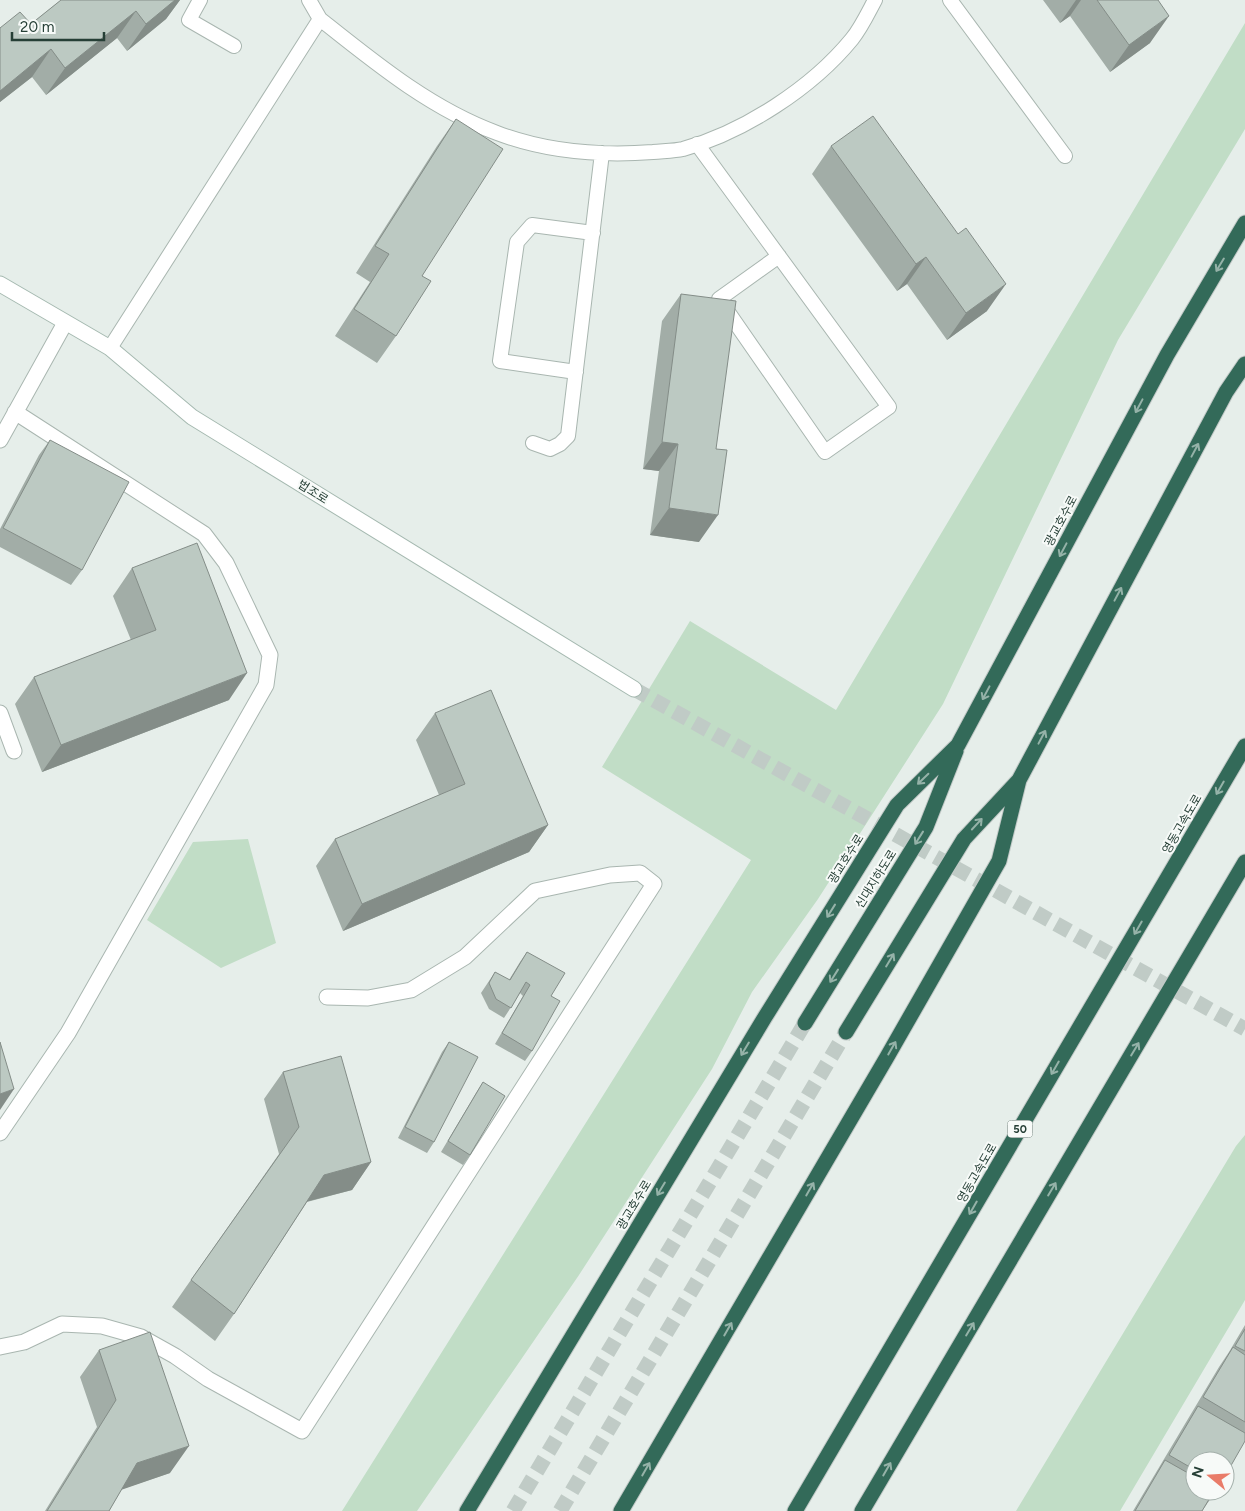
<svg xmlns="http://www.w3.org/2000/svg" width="1245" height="1511" font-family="Figtree,'Noto Sans KR',sans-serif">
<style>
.green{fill:#c1ddc6}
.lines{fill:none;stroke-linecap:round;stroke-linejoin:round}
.secondary-tunnel{stroke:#c0cbc6;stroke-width:15;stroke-dasharray:15 8;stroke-linecap:butt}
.highway-tunnel{stroke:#c0cbc6;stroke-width:15;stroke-dasharray:15 8;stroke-linecap:butt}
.lane-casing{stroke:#a9b6b0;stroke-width:16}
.street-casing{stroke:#a9b6b0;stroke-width:17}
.secondary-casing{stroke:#a5b9b0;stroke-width:17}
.highway-casing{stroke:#c2c9c7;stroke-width:17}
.lane{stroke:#fff;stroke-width:14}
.street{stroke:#fff;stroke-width:15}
.secondary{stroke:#fff;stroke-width:15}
.highway{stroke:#336a59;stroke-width:15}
.wall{fill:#a2ada7}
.shaded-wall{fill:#848d88}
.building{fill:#bcc9c2;stroke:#848d88}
.oneway{stroke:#95b2a8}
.labels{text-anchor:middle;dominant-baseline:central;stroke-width:4;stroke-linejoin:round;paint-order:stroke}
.shield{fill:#f7faf8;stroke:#657770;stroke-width:1}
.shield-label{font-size:11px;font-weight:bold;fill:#263f36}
.street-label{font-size:12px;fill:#263f36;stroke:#f7faf8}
</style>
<rect width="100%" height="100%" fill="#e6eeea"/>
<!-- green -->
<path class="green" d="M1245 23V129L1118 340 943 704 818 899 752 992 712 1069 579 1275 417 1511H342L751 860 602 767 690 621 836 710Z
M248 839 276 943 221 968 147 920 193 842Z
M1245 1135V1300L1120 1511H1016L1236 1146Z"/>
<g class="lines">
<!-- secondary-tunnel -->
<path class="secondary-tunnel" d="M634 689 1245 1029"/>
<!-- highway-tunnel -->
<path class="highway-tunnel" d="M513 1511 805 1023
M560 1511 846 1032"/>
<defs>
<path id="lane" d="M200 0 189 20 234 46
M950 0 1065 156
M320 19C374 62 431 109 497 133 547 152 600 156 653 152 663 151 674 151 683 149 744 132 812 88 852 39 861 28 868 13 875 0
M697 144 889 407 825 452 719 299 779 256
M110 348 320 19 309 0
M576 372 500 361 517 242 532 225 593 233
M533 443 550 449 560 444 568 436 602 153"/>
<path id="street" d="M0 440 65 323
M0 713 14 751
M0 1133 68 1033 266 685 270 655 226 563 204 534 15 412
M0 1347 24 1342 62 1324 102 1326 141 1337 175 1356 208 1379 302 1431 654 884 640 873 610 875 535 891 465 957 411 990 368 998 327 997"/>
<path id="secondary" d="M0 284 110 348 192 417 634 689"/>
<path id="highway" d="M805 1023 926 827 956 751
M846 1032 964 839 1018 781
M467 1511 765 1017 897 805 958 745 1167 355 1245 223
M621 1511 887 1057 999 861 1019 780 1226 392 1245 364
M795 1511 1245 746
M862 1511 1245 862"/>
</defs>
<!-- lane casing -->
<use href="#lane" class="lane-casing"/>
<!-- street casing -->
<use href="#street" class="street-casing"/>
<!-- secondary casing -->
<use href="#secondary" class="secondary-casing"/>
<!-- highway casing -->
<use href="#highway" class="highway-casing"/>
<!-- lane -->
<use href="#lane" class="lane"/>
<!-- street -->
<use href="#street" class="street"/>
<!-- secondary -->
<use href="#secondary" class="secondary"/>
<!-- highway -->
<use href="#highway" class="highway"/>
</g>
<!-- wall -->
<path class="wall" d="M61 0H180L166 19 127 51 117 38 46 95 32 77 0 102V28L31 24Z
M1043 0H1158L1150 43 1110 72 1070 16 1060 23Z
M456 119 422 276 396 336 377 363 335 336 370 282 356 273 437 146Z
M831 146 987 311 947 340 907 284 897 291 812 174Z
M681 294 699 542 650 535 659 471 643 469 662 321Z
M50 440 82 570 71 585 0 547V529L39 455Z
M132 568 229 700 42 772 15 704 34 677 131 640 113 596Z
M435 713 548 825 529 852 343 931 316 866 335 839 439 795 416 740Z
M527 952 551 996 532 1051 525 1061 495 1044 523 996 520 993 504 1018 489 1009 481 993 495 972 509 980 520 962Z
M449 1042 434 1142 427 1153 398 1138 442 1052Z
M283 1072 371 1162 352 1190 307 1202 234 1314 215 1341 172 1307 279 1154 264 1099Z
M483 1082 470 1155 463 1165 441 1152 476 1093Z
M1245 1325V1441L1195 1461V1491H1216L1202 1511H1133L1219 1367 1229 1352Z
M99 1350 170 1473 122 1489 109 1511H45L97 1427 80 1377Z"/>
<!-- shaded-wall -->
<path class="shaded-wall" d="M175 0H180L166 19 127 51 146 24Z
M1076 0H1081L1070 16 1060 23Z
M136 11 117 38 46 95 65 68Z
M1169 16 1150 43 1110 72 1129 45Z
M51 49 32 77 0 102V91Z
M926 257 907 284 897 291 916 264Z
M1006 284 987 311 947 340 966 313Z
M662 442 678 444 659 471 643 469Z
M669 508 718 515 699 542 650 535Z
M247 673 229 700 42 772 61 745Z
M548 825 529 852 343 931 362 904Z
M14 1089 0 1110V1094Z
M371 1162 352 1190 305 1202 324 1175Z
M189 1446 170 1473 118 1491 137 1463Z"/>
<!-- building -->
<path class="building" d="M61 0H175L146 24 136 11 65 68 51 49 0 91V28L20 12 31 24Z
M1097 0H1158L1169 16 1129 45Z
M873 116 958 234 966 228 1006 284 966 313 926 257 916 264 831 146Z
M456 119 503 149 422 276 431 281 396 336 354 309 389 254 375 246Z
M681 294 736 301 716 449 727 450 718 515 669 508 678 444 662 442Z
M50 440 129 482 82 570 3 528Z
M197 543 247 673 61 745 34 677 156 630 132 568Z
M491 690 548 825 362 904 335 839 465 784 435 713Z
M527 952 565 973 551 996 560 1001 532 1051 502 1033 530 985 526 982 511 1008 496 999 489 983 495 972 510 980Z
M0 1042 14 1089 0 1094Z
M449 1042 478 1057 434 1142 405 1127Z
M341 1056 371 1162 324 1175 234 1314 191 1280 299 1127 283 1072Z
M483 1082 505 1096 470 1155 448 1141Z
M1245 1329V1351L1235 1346Z
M150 1332 189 1446 137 1463 109 1511H47L116 1400 99 1350Z
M1233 1347 1245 1355V1422L1203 1397Z
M1198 1406 1245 1433V1441L1225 1476V1461H1195V1470L1169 1455Z
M1165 1460 1195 1477V1491H1214L1202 1511H1135Z"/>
<!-- one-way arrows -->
<defs><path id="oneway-shaft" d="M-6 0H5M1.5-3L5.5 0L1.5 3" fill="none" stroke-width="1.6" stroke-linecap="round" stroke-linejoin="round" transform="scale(1.25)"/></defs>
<g class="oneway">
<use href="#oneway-shaft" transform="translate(1220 265) rotate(121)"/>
<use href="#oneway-shaft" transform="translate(1139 406) rotate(118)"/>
<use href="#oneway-shaft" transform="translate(1195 450) rotate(-62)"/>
<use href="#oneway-shaft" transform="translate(1063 550) rotate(118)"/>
<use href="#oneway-shaft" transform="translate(1118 594) rotate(-62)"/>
<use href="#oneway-shaft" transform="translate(986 693) rotate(118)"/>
<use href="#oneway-shaft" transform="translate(1042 737) rotate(-62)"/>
<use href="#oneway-shaft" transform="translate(923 779) rotate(136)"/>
<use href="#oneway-shaft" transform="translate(1220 788) rotate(120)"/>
<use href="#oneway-shaft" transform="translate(977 824) rotate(-47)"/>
<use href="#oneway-shaft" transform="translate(919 838) rotate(122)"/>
<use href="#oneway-shaft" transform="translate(831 911) rotate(122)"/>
<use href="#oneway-shaft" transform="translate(1138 928) rotate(120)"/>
<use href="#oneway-shaft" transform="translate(890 960) rotate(-59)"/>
<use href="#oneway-shaft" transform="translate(834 976) rotate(122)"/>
<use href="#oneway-shaft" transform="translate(892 1048) rotate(-60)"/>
<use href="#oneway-shaft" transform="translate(745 1049) rotate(121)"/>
<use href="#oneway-shaft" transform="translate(1135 1049) rotate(-59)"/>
<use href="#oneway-shaft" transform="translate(1055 1068) rotate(120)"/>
<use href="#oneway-shaft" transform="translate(661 1189) rotate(121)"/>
<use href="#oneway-shaft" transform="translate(810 1189) rotate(-60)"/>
<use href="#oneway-shaft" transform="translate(1052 1189) rotate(-59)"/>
<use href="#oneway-shaft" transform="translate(973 1208) rotate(120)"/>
<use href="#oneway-shaft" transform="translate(728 1329) rotate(-60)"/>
<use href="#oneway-shaft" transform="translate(970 1329) rotate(-59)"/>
<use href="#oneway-shaft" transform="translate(646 1469) rotate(-60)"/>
<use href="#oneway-shaft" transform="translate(887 1469) rotate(-60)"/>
</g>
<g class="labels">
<!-- shield labels -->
<rect class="shield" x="1007.5" y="1120.5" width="25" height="17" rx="4"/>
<g class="shield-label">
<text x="1020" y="1129">50</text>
</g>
<!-- street labels -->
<g class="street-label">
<text transform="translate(313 492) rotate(32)">법조로</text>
<text transform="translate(1061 521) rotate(-62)">광교호수로</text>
<text transform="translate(1182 824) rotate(-60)">영동고속도로</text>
<text transform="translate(846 859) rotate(-58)">광교호수로</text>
<text transform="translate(876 879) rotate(-58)">신대지하도로</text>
<text transform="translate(977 1173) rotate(-60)">영동고속도로</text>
<text transform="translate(634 1205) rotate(-59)">광교호수로</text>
</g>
</g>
<!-- north arrow -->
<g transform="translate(1210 1476) rotate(288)"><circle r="24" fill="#f7faf8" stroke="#a3afaa"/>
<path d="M0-4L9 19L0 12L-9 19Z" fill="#e97c69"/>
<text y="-8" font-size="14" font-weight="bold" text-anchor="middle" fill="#263f36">N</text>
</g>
<!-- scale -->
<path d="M12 32v8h92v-8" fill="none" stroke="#263f36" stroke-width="2.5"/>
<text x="20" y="32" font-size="15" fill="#263f36" stroke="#f7faf8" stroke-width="4" paint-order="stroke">20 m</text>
</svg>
